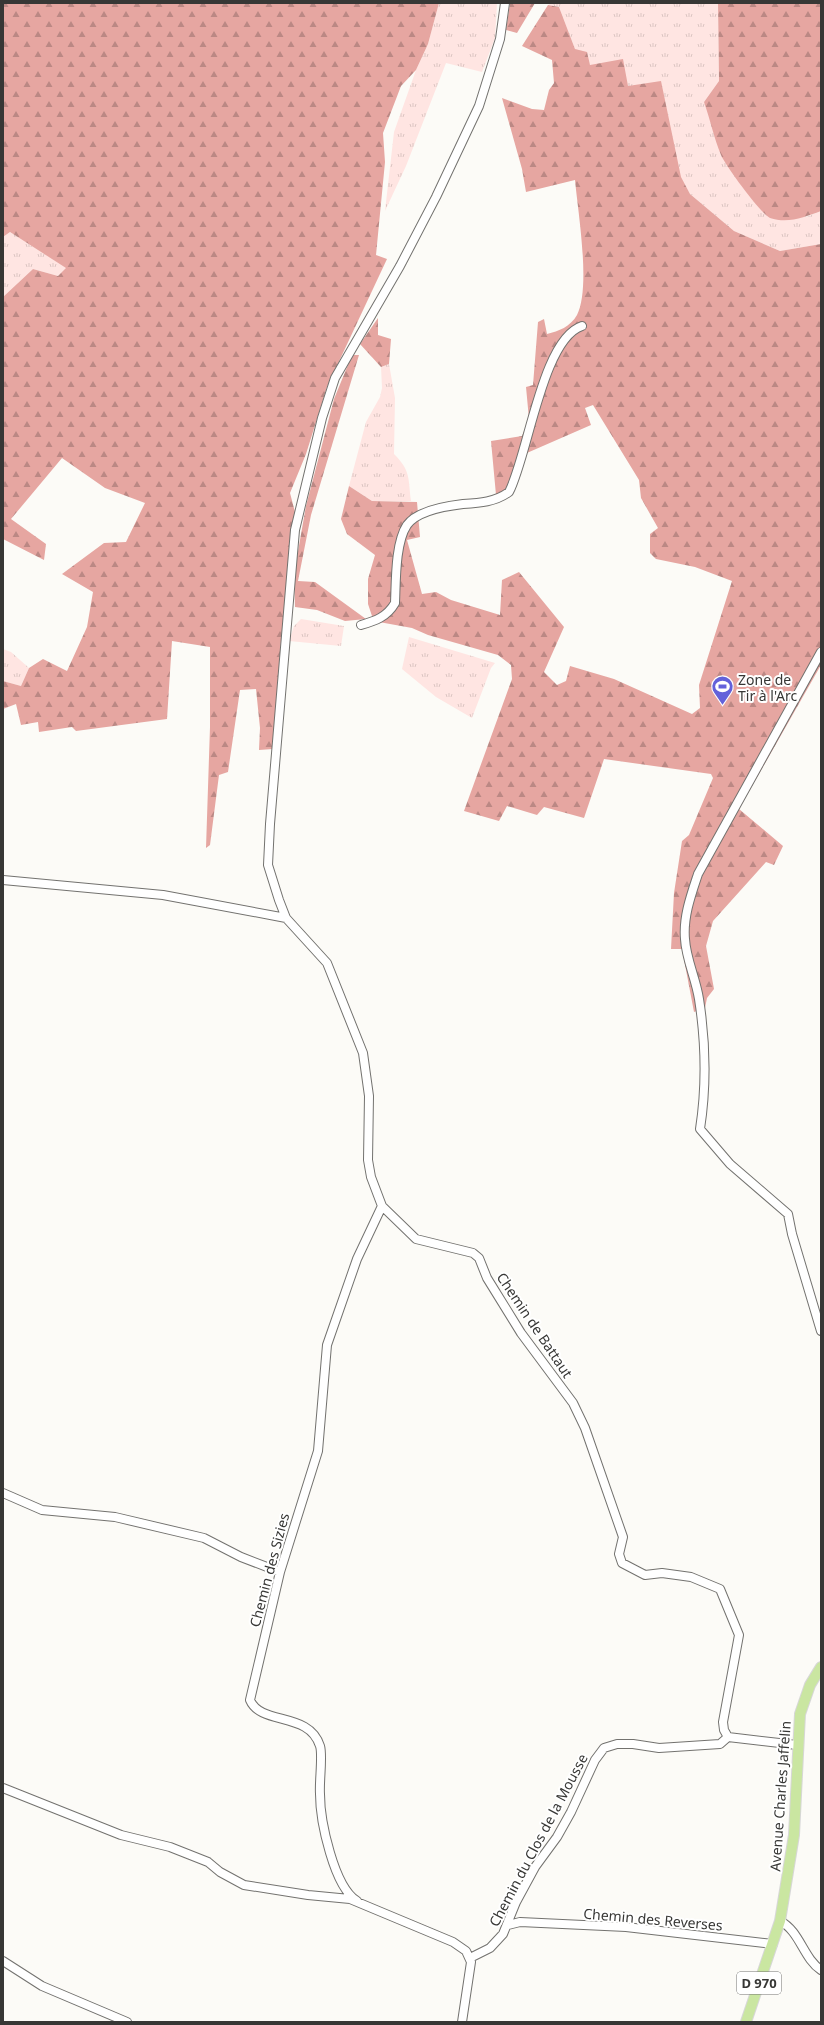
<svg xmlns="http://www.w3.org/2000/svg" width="824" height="2025" font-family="'Noto Sans',sans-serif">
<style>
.grass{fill:url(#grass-tufts)}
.forest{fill:url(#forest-firs)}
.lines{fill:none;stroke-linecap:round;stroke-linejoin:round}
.minor-casing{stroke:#73726f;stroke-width:10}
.major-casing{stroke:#d7d7d7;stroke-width:12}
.minor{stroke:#fff;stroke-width:8}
.major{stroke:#cae6a1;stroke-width:10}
.labels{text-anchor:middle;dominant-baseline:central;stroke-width:4;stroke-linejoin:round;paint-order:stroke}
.shield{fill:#fff;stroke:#737372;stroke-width:1}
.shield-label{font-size:13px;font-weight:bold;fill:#373735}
.poi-label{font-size:14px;fill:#373735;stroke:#fff;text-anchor:start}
.street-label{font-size:14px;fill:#373735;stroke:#fff}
</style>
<defs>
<pattern id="grass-tufts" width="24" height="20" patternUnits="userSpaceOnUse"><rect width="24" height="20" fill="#ffe5e2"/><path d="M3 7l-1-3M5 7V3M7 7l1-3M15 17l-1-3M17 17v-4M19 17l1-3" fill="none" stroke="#dbc5c2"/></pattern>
<pattern id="forest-firs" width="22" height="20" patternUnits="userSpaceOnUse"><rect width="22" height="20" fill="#e6a6a1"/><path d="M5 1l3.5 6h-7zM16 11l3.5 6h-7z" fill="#bb8884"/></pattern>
</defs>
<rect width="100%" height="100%" fill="#fcfbf7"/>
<!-- grass -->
<path class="grass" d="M439 3H497L495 38 482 72 446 63 406 166 385 211 394 132 416 70 428 44Z
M551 3H718L719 81 704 102 806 217 821 211V244L780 251 734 231 690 194 628 87 590 65 575 49 559 7 548 5Z
M10 232 67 268 58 276 33 269 3 297V237Z
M389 364 395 398 394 454C411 471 408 478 411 501H372L349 486 366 422 380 397 382 388 381 367Z
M301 619 344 626 341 646 289 641 294 626Z
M409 637 495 663 491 668 472 718 436 697 402 669Z
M3 649 11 652 29 668 21 686 3 681Z"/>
<!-- forest -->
<path class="forest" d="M3 3H439L428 44 416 70 401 86 383 133 385 162 376 255 387 259 327 387 306 454 290 493 295 512 281 640 273 749 259 750 260 728 256 689 240 690 228 772 219 775 210 845 206 848 210 727V647L172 641 167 719 76 731 72 727 39 732 38 722 21 725 16 704 3 709V681L21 686 29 668 43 659 67 671 87 627 93 592 62 574 104 543 126 542 145 503 105 488 62 458 11 519 46 544 44 560 3 539V297L33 269 58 276 66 268 10 232 3 237Z
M510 3H535L517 33 506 30Z
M718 3H821V211C805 217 788 224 770 218 761 214 725 165 721 155 714 138 710 119 704 102L719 81Z
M548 5 559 7 575 49 587 52 590 65 623 59 628 86 661 81 681 177 690 194 734 231 780 251 821 244V665L739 809 783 846 774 865 766 862 713 921 706 946 714 989 707 998 705 1008 694 1012 682 949H671L674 893 682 841 689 835 713 778 711 774 604 759 584 818 544 807 537 815 507 806 499 821 464 811 512 679 511 665 498 655 428 635 412 628 379 622 372 616 368 604V579L375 555 347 534 341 519 349 486 372 501 417 502 420 537 407 540 422 594 436 592 451 600 500 615 502 580 519 572 564 627 544 672 557 685 566 681 570 666 614 679 692 714 700 708 699 685 732 581 695 567 656 559 650 553V534L658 528 641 498 639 480 593 405 585 408 591 425 520 456 509 489 496 495 491 441 522 436 529 419 526 387 533 385 538 322 544 319 547 334C559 331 570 327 577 315 591 288 578 212 575 180L526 192 522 169 502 98 532 109 544 110 549 90 554 83 552 60 522 46Z
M378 318V335L391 339 389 364 381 367 360 344Z
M352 355H359L311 515 298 581 315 582 366 619 345 621 317 610 295 607 294 574 306 506 334 399Z"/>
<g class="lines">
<defs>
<path id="minor" d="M505 3 500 39 479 106 436 197 400 266 335 378 322 418 295 530 270 824 268 865 279 900 286 918 327 963 363 1053 369 1096 368 1160 371 1177 382 1206 416 1239 473 1253 479 1258 487 1278 521 1333 573 1403 585 1428 623 1537 619 1554 622 1563 645 1575 662 1573 691 1577 720 1589 739 1635 723 1722 724 1730 728 1737
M361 625C375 621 387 617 395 603 396 582 395 543 407 525 417 511 446 506 463 504 480 503 495 502 509 492 528 456 542 339 582 326
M821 652 698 874C691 895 683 917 685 939 686 959 696 979 699 999 706 1044 707 1084 700 1129L730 1164 788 1214 792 1234 821 1331
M3 880 163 895 286 918
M3 1493 42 1510 115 1517 204 1538 241 1557 280 1572
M3 1788 121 1835 170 1847 208 1862 220 1872 244 1885 308 1895 350 1899 453 1942 466 1951 471 1962 462 2022
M357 1901C334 1887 320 1821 320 1794 319 1782 323 1755 320 1746 309 1711 261 1726 250 1700L280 1572 318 1451 327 1345 357 1259 382 1206
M780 1921C800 1931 803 1958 821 1970
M508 1925 520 1922 626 1927 773 1944
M470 1958 490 1948 503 1934 516 1902 535 1867 557 1837 571 1812 595 1760 604 1748 617 1744H633L659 1748 720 1744 728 1737 797 1745
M3 1961 42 1986 127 2022"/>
<path id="major" d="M746 2022 780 1921 794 1835 800 1714 810 1685 821 1667"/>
</defs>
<!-- minor casing -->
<use href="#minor" class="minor-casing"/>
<!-- major casing -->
<use href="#major" class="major-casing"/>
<!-- minor -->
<use href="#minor" class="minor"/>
<!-- major -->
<use href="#major" class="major"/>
</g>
<!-- icons -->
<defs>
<symbol id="stadium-pin" viewBox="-11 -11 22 30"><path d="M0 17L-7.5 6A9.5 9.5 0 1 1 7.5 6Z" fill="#6361da" stroke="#fff"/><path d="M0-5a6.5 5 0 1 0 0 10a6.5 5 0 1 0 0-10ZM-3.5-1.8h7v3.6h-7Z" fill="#fff"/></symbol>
</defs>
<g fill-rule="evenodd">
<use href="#stadium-pin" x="710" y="674" width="25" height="34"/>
</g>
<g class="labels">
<!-- shield labels -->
<rect class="shield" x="737" y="1972" width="44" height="22" rx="3"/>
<g class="shield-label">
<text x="759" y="1983">D 970</text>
</g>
<!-- poi labels -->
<g class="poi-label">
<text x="738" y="679">Zone de<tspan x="738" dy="16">Tir à l'Arc</tspan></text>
</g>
<!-- street labels -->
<g class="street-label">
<text transform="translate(535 1325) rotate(56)">Chemin de Battaut</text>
<text transform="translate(269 1570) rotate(-75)">Chemin des Sizies</text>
<text transform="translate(780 1796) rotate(-86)">Avenue Charles Jaffelin</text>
<text transform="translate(538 1840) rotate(-62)">Chemin du Clos de la Mousse</text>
<text transform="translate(653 1919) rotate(5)">Chemin des Reverses</text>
</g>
</g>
<!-- border -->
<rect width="824" height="2025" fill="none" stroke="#373735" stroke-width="8"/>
</svg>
